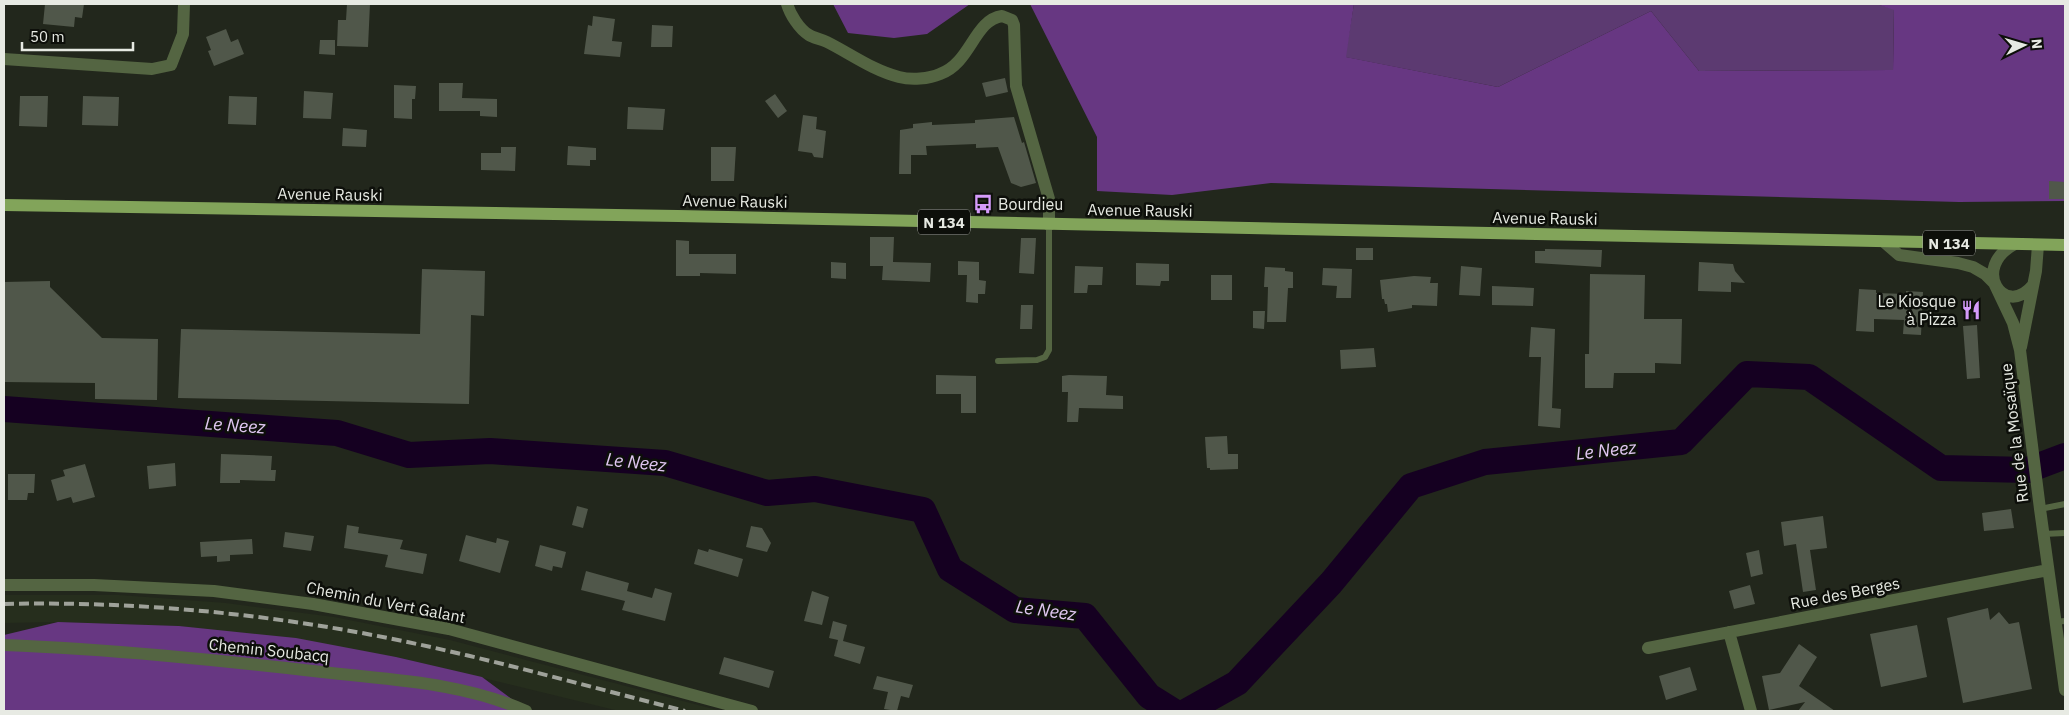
<svg xmlns="http://www.w3.org/2000/svg" width="2069" height="715" font-family="'IBM Plex Sans',sans-serif">
<style>
.built{fill:#262e1d}
.green{fill:#5c3a71}
.forest{fill:#673782}
.lines{fill:none;stroke-linecap:round;stroke-linejoin:round}
.river{stroke:#150021;stroke-width:26}
.building{fill:#50574a}
.service{stroke:#546542;stroke-width:6}
.minor{stroke:#546542;stroke-width:12}
.primary{stroke:#82a45a;stroke-width:12}
.rail{stroke:#9fa29a;stroke-width:4;stroke-dasharray:10 5;stroke-linecap:butt}
.labels{text-anchor:middle;dominant-baseline:central;stroke-width:5;stroke-linejoin:round;paint-order:stroke}
.shield{fill:#0d0f0a;stroke:#a6a8a2;stroke-width:1}
.shield-label{font-size:15px;font-weight:bold;fill:#e7eae3}
.street-label{font-size:16px;fill:#e7eae3;stroke:#0d0f0a}
.poi-label{font-size:16px;fill:#e7eae3;stroke:#0d0f0a;text-anchor:start}
.water-label{font-size:18px;font-style:italic;fill:#e0c7f1;stroke:#0d0f0a}
</style>
<rect width="100%" height="100%" fill="#22271c"/>
<!-- built -->
<path class="built" d="M4 595H119L226 603 334 617 450 640 721 711H619L396 657 179 626 58 622 4 623Z"/>
<!-- green -->
<path class="green" d="M1354 4H1876L1894 9 1893 70 1699 71 1651 11 1498 87 1345 57Z"/>
<!-- forest -->
<path class="forest" d="M833 4H970L927 34 894 38 848 33Z
M1030 4H1354L1346 57 1498 87 1651 11 1699 71 1893 70 1894 10 1876 4H2065V201L1959 202 1271 183 1172 195 1097 191V137Z
M58 622 179 626 296 638 396 657 482 677 528 711H4V635Z"/>
<g class="lines">
<!-- river -->
<path class="river" d="M4 409 337 433 409 455 490 451 665 463 767 493 815 489 923 510 950 569 1015 610 1085 616 1149 696 1173 711
M1187 711 1237 683 1331 583 1411 486 1485 462 1681 442 1747 374 1809 377 1941 468 2028 470 2065 456"/>
</g>
<!-- building -->
<path class="building" d="M45 4H84L82 18 75 17 74 27 43 24Z
M347 4H370L368 47 337 46 338 20H346Z
M593 16 615 19 612 41 622 42 620 57 584 54 588 25 592 26Z
M652 25 673 26 672 47H651Z
M226 29 231 42 238 39 244 54 214 66 208 51 211 50 206 37Z
M320 40H335V55L319 54Z
M1005 78 1008 92 986 97 982 83Z
M439 83H463L462 98 497 99V117L480 116V111H439Z
M394 85 416 86 415 99H412V119L394 118Z
M304 91 333 93 331 119 303 118Z
M775 94 787 111 778 118 765 101Z
M20 96H48L47 127 19 126Z
M83 96 119 97 118 126 82 125Z
M229 96 257 97 256 125 228 124Z
M628 107 665 109 663 130 627 129Z
M803 115 817 117 816 129 826 131 823 158 814 157 812 153 798 151Z
M1014 117 1022 143 1024 142 1036 183 1021 187 1011 183 998 147 976 148V144L926 146 927 155H911V174H899L900 130 913 128V124L932 122V125L975 123V120Z
M343 128 367 130 366 147 342 146Z
M568 146 596 148V160H590V166L567 165Z
M501 147H516L515 171 481 170V153H501Z
M711 147H736L734 181H711Z
M2049 181 2065 182V199H2049Z
M870 237H894L893 262 931 263 930 282 882 280 883 266H870Z
M1021 238H1036L1034 274 1019 273Z
M676 240 689 241V254H736V274L700 273V276H676Z
M1356 248H1373V260H1356Z
M1545 249 1602 250 1601 267 1535 263V251H1545Z
M958 261 979 262V280L986 281 985 294H978V303L966 302 967 275H958Z
M831 262 846 263V279L831 278Z
M1699 262 1733 264 1735 271 1745 283 1731 282V292L1698 291Z
M1136 263 1169 264V281H1161L1160 286 1136 285Z
M1075 266 1103 267 1102 285H1088L1087 293H1074Z
M1461 266 1482 268 1480 296 1459 295Z
M1265 267 1285 268V271L1293 272V288H1288L1286 322H1267L1268 287H1264Z
M1323 268 1352 269 1351 298H1336L1337 286 1322 285Z
M422 269 485 271 484 316 471 315 469 404 178 398 181 329 420 334Z
M1590 274 1645 275 1644 319H1682L1681 364 1655 363V373H1614L1613 388H1585V354H1589Z
M1211 275H1232V300H1211Z
M1414 276 1431 277 1430 283H1438L1437 306 1412 305V308L1388 312 1387 304H1385L1384 299H1382L1380 280Z
M50 281V287L102 338 158 339 157 400 95 399V383L4 382V282Z
M1492 286 1534 288 1533 306 1492 305Z
M1859 289 1876 290V293L1906 294V291L1923 292 1921 335 1903 334 1904 320 1874 319V332L1856 331Z
M1021 305H1033L1032 329H1020Z
M1253 311H1265L1264 329 1253 328Z
M1977 325 1980 378 1967 379 1963 326Z
M1531 327 1555 329 1552 408 1561 409 1560 428 1538 426 1541 357H1529Z
M1374 348 1376 367 1341 369 1340 350Z
M936 375 976 376V413H961V394H936Z
M1069 375 1107 376 1106 395 1123 396V409L1079 408 1078 422H1067L1068 392H1062V376Z
M1227 436 1228 454H1238V469L1210 470V468H1207L1205 437Z
M221 454 272 456 271 470H276L275 481 240 480V483H220Z
M175 463 176 486 149 489 147 466Z
M85 464 95 497 73 503 71 497 57 501 51 480 65 476 63 470Z
M8 474H35L34 493H28L27 500H8Z
M577 506 588 509 583 528 572 525Z
M2011 509 2014 528 1984 531 1982 513Z
M1823 516 1827 548 1810 550 1816 590 1803 592 1796 544 1784 546 1781 522Z
M347 525 359 527 358 533 403 540 400 549 427 554 423 574 385 567 388 555 344 548Z
M751 526 762 528 771 543 767 552 746 547Z
M285 532 314 536 311 551 283 547Z
M466 535 496 543 497 538 509 541 500 573 459 561Z
M252 539 253 554 230 555V561L217 562V556L201 557 200 542Z
M540 545 566 552 562 568 553 566 552 571 535 566Z
M698 549 708 552 709 549 743 559 738 577 694 564Z
M1759 550 1763 574 1751 577 1746 553Z
M586 571 629 583 627 591 652 598 655 588 672 593 665 621 622 610 625 601 581 590Z
M1750 585 1755 604 1734 609 1729 591Z
M812 591 829 597 822 625 804 621Z
M1988 608 1990 620 1999 612 2009 624 2019 622 2032 689 1963 703 1947 618Z
M833 621 847 625 843 641 865 647 860 664 834 656 838 640 829 638Z
M1917 625 1927 677 1881 687 1870 634Z
M1799 644 1817 657 1799 686 1835 711H1798L1805 702 1769 710 1762 676 1780 673Z
M724 657 774 671 769 688 719 674Z
M1690 667 1697 690 1666 700 1659 676Z
M877 676 913 685 909 698 901 696 897 711 884 709 888 692 873 689Z"/>
<g class="lines">
<!-- service -->
<path class="service" d="M998 361 1037 360 1045 357 1049 350V225
M2040 509 2065 504
M2043 534 2065 533
M2055 622 2065 621"/>
<!-- minor -->
<path class="minor" d="M787 4C790 14 799 29 809 35 814 38 821 39 827 42 851 54 872 70 899 77 911 80 929 79 940 74 971 63 974 20 1002 16L1012 20 1014 25 1016 86 1049 199V225
M4 59 152 69 171 65 183 34 184 4
M1884 242 1899 255 1958 263 1973 267 1985 274 1994 283 2013 323 2020 350 2040 509 2065 690
M2015 244C1970 267 2004 320 2033 285
M2021 347 2036 271 2038 245
M4 585H94L214 591 313 604 449 629 752 711
M1729 632 1751 711
M4 645C110 649 216 660 322 672 390 680 462 682 526 711
M1648 648 2048 570"/>
<!-- primary -->
<path class="primary" d="M4 205 678 216 2065 245"/>
<!-- rail -->
<path class="rail" d="M4 604C132 601 262 613 388 638 488 658 586 686 685 711"/>
</g>
<!-- icons -->
<defs>
<symbol id="bus-bare" viewBox="-9 -9 18 18"><path d="M-5-6H5V4H4V6H2V4H-2V6H-4V4H-5ZM-3.5-4V0h7V-4ZM-3.5 1.2v1.5H-2V1.2ZM2 1.2v1.5H3.5V1.2Z" fill="#d59bfa" stroke="#0d0f0a" stroke-width="2.5" paint-order="stroke"/></symbol>
<symbol id="restaurant-bare" viewBox="-9 -9 18 18"><path d="M-5-6h1v4h1v-4h1v4h1v-4h1v5L-1.5 .5V6h-2V.5L-5-1ZM5-6V6H3V1.5H1.5Q1.5-4 5-6Z" fill="#d59bfa" stroke="#0d0f0a" stroke-width="2.5" paint-order="stroke"/></symbol>
</defs>
<g fill-rule="evenodd">
<use href="#bus-bare" x="969" y="190" width="28" height="28"/>
<use href="#restaurant-bare" x="1957" y="296" width="28" height="28"/>
</g>
<g class="labels">
<!-- shield labels -->
<g class="shield">
<rect x="918" y="209.5" width="52" height="25" rx="4"/>
<rect x="1923" y="230.5" width="52" height="25" rx="4"/>
</g>
<g class="shield-label">
<text x="944" y="222">N 134</text>
<text x="1949" y="243">N 134</text>
</g>
<!-- street labels -->
<g class="street-label">
<text transform="translate(330 194) rotate(1)">Avenue Rauski</text>
<text transform="translate(735 201) rotate(1)">Avenue Rauski</text>
<text transform="translate(1140 210) rotate(1)">Avenue Rauski</text>
<text transform="translate(1545 218) rotate(1)">Avenue Rauski</text>
<text transform="translate(2014 433) rotate(-97)">Rue de la Mosaïque</text>
<text transform="translate(1845 593) rotate(-11)">Rue des Berges</text>
<text transform="translate(386 602) rotate(11)">Chemin du Vert Galant</text>
<text transform="translate(269 650) rotate(6)">Chemin Soubacq</text>
</g>
<!-- poi labels -->
<g class="poi-label">
<text x="998" y="204">Bourdieu</text>
<text x="1956" y="301" text-anchor="end">Le Kiosque<tspan x="1956" dy="18">à Pizza</tspan></text>
</g>
<!-- water labels -->
<g class="water-label">
<text transform="translate(235 425) rotate(4)">Le Neez</text>
<text transform="translate(1606 450) rotate(-6)">Le Neez</text>
<text transform="translate(636 462) rotate(6)">Le Neez</text>
<text transform="translate(1046 610) rotate(8)">Le Neez</text>
</g>
</g>
<!-- border -->
<rect width="2069" height="715" fill="none" stroke="#e7eae3" stroke-width="10"/>
<!-- north arrow -->
<g transform="translate(2024 45) rotate(85)" stroke="#0d0f0a" stroke-width="4" paint-order="stroke">
<path d="M0-4L9 19L0 12L-9 19Z" fill="#e7eae3"/>
<text y="-8" font-size="14" font-weight="bold" text-anchor="middle" fill="#e7eae3">N</text>
</g>
<!-- scale -->
<path d="M22 42v8h111v-8" fill="none" stroke="#e7eae3" stroke-width="2.5"/>
<text x="30" y="42" font-size="15" fill="#e7eae3" stroke="#0d0f0a" stroke-width="4" paint-order="stroke">50 m</text>
</svg>
